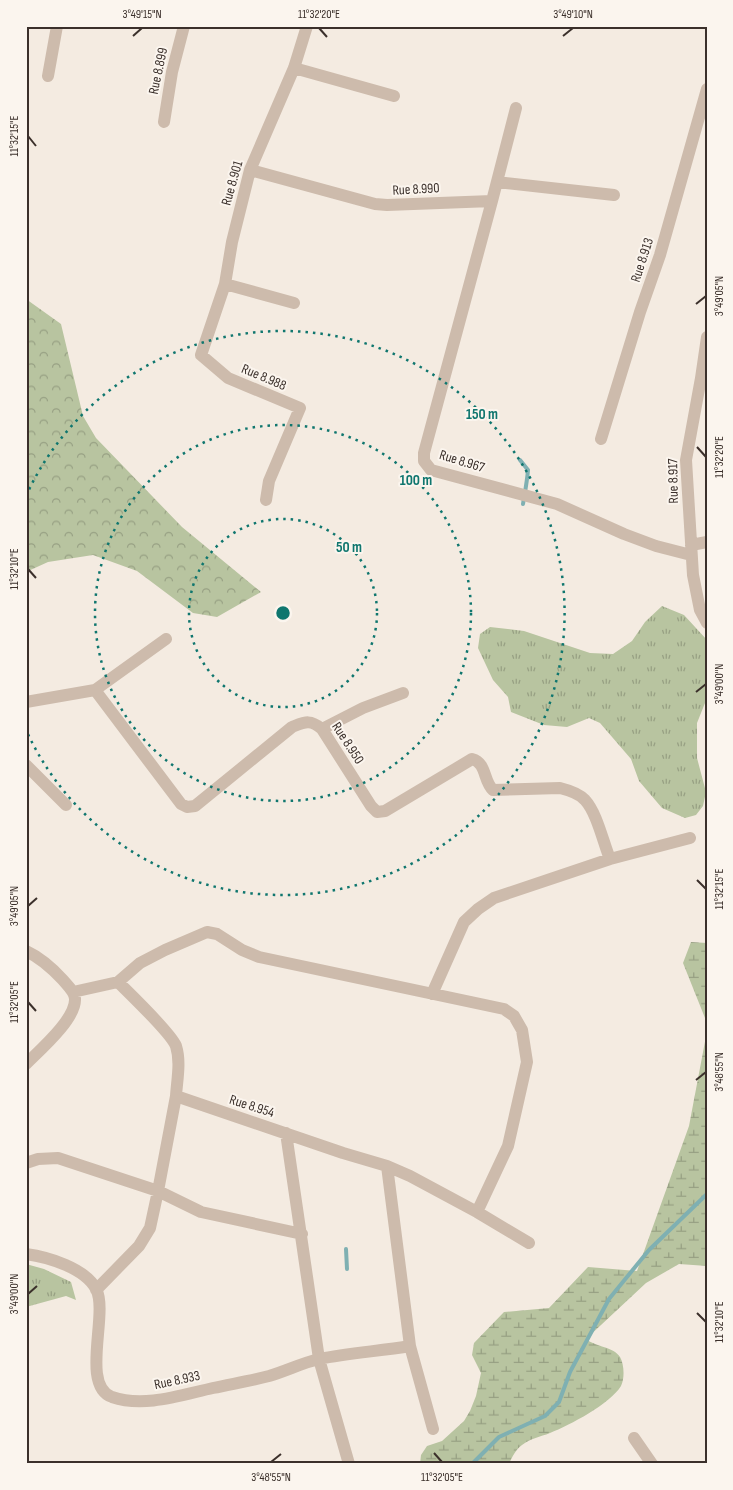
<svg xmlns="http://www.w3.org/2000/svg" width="733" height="1490" font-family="'Sofia Sans Condensed',sans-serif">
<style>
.grass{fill:url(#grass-tufts)}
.forest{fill:url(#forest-crowns)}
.wetland{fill:url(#wetland-marsh)}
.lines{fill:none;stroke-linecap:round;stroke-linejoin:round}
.stream{stroke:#7fb0b2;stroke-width:4}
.minor{stroke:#cdbbac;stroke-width:12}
.ticks{fill:none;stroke:#3b302b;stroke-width:2}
.ring{fill:none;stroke:#0f766e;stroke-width:2.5;stroke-dasharray:2.5 5}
.labels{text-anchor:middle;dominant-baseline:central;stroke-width:4;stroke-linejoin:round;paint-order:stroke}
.street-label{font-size:14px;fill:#3b302b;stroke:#fbf5ee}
.centre{fill:#0f766e;stroke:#fbf5ee;stroke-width:2.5}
.ring-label{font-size:15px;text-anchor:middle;font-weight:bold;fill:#0f766e;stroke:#fbf5ee;stroke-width:4;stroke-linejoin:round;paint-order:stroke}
.neatline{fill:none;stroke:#3b302b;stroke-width:2}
.ticks-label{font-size:12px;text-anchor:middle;fill:#3b302b}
</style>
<defs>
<pattern id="grass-tufts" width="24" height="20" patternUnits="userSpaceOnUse" patternTransform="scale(1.25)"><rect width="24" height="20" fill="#b8c4a0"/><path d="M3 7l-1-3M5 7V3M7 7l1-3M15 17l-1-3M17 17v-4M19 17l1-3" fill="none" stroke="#97a083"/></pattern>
<pattern id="forest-crowns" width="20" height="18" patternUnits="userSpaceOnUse" patternTransform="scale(1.25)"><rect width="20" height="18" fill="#b8c4a0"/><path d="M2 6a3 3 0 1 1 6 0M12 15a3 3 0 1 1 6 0" fill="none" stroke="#97a083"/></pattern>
<pattern id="wetland-marsh" width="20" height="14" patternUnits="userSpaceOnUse" patternTransform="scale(1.25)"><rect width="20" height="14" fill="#b8c4a0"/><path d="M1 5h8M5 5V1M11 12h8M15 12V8" fill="none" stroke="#97a083"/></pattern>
</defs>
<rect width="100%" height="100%" fill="#f4ebe1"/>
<!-- grass -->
<path class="grass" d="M662 606 684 615 707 640V698L697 723V758L706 792 703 806 696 815 685 818 662 808 639 781 631 759 600 723 589 718 567 727 544 725 511 712 508 697 493 680 478 648 480 634 490 627 524 631 590 653 613 654 632 641 645 622Z
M26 1264 44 1269 71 1282 76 1300 66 1296 26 1307Z"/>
<!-- forest -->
<path class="forest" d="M26 299 61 324 83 416 96 438 182 527 261 592 217 617 193 613 137 571 93 555 48 562 26 572Z"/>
<!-- wetland -->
<path class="wetland" d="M691 942 707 943V1023L683 963Z
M707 1031V1266L679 1264 646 1283 586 1339C596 1347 614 1347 620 1357 624 1364 625 1378 621 1386 610 1404 570 1425 550 1433 540 1437 531 1438 522 1445 516 1449 512 1457 509 1464H420L421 1455 427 1446 442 1441 464 1421 470 1411 476 1396 481 1373 472 1355 474 1343 504 1312 549 1308 588 1267 637 1271 689 1126Z"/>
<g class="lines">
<!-- stream -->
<path class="stream" d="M520 460 528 470C527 482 525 492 523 504
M346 1249 347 1269
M472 1464 499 1437 545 1416 559 1402 570 1372 609 1299 649 1250 707 1194"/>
<!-- minor -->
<path class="minor" d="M294 68 394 96
M48 76 57 26
M164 122 172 72 184 26
M250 170 375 204 387 205 492 201 516 108
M497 182 614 195
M492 201 424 453V461L431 470 557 504 624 534 656 546 691 555
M225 284 201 355 228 378 300 408 269 481 266 500
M294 303 225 284 232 242 250 170 294 68 307 26
M707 337 701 378 686 460 693 575 700 610 707 623
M601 439 640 312 660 255 707 89
M691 545 707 542
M95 690 166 639
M26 702 95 690 181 804 187 807 195 806 292 727C305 722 310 719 322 729L371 806 377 812 385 811 472 759C487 763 483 781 493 790L560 788C568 790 579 793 585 800 597 813 603 842 610 859
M322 729 363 708 403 693
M26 765 66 805
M26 951C41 958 52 968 63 980 67 985 75 992 75 999 76 1019 40 1050 26 1064
M118 982C130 994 171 1033 176 1046 181 1062 177 1080 176 1096
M73 992 118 982 140 963 165 950 207 932 217 934 242 950 259 957 504 1009 514 1016 522 1030 527 1062 508 1146 477 1212
M432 994 464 922 478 909 494 898 610 859 690 838
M286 1133 319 1359 349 1464
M26 1163 38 1159 58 1158 158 1191 176 1096 343 1153 387 1166 410 1176 477 1212 529 1243
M387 1166 410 1346 433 1429
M26 1254C48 1257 85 1268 96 1289 109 1313 80 1385 112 1397 144 1408 181 1395 213 1388 231 1384 250 1381 269 1376 286 1371 302 1363 319 1359 349 1353 380 1351 410 1346
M96 1290 139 1246 150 1228 158 1191 201 1212 302 1234
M634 1438 652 1464"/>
</g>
<!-- ticks -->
<path class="ticks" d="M319 28 327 37M133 36 142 28M563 36 573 28M28 136 36 146M696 304 706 296M697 447 706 457M28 569 36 578M696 692 706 684M697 880 706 889M28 906 37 898M28 1002 36 1011M696 1080 706 1072M28 1294 37 1286M697 1313 706 1322M434 1453 442 1462M271 1462 281 1454"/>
<!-- distance rings -->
<g class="ring">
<circle cx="283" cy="613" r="94"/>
<circle cx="283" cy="613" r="188"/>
<path d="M26 496A282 282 0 1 1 26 730"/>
</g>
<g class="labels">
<!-- street labels -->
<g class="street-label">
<text transform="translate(158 71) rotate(-78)">Rue 8.899</text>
<text transform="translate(232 183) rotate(-74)">Rue 8.901</text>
<text transform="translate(416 189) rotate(-3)">Rue 8.990</text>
<text transform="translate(642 260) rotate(-72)">Rue 8.913</text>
<text transform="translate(264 377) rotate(23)">Rue 8.988</text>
<text transform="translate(462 461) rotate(17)">Rue 8.967</text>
<text transform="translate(673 481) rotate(-91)">Rue 8.917</text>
<text transform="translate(348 743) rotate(57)">Rue 8.950</text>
<text transform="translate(252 1106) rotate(18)">Rue 8.954</text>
<text transform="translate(177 1380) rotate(-12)">Rue 8.933</text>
</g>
</g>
<circle cx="283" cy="613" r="8" class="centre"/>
<g class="ring-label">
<text x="482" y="419">150 m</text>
<text x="416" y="485">100 m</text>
<text x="349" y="552">50 m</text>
</g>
<!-- border -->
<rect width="733" height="1490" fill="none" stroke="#fbf5ee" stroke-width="55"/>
<rect x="28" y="28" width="678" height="1434" class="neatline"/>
<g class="ticks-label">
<text x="142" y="18">3°49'15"N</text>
<text x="319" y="18">11°32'20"E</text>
<text x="573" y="18">3°49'10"N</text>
<text transform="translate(14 136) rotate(-90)" y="4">11°32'15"E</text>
<text transform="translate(719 296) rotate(-90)" y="4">3°49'05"N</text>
<text transform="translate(719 457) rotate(-90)" y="4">11°32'20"E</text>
<text transform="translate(14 569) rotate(-90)" y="4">11°32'10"E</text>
<text transform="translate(719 684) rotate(-90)" y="4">3°49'00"N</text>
<text transform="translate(719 889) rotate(-90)" y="4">11°32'15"E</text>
<text transform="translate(14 906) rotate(-90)" y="4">3°49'05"N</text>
<text transform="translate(14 1002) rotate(-90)" y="4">11°32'05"E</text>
<text transform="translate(719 1072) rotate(-90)" y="4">3°48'55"N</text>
<text transform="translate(14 1294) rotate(-90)" y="4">3°49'00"N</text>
<text transform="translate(719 1322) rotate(-90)" y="4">11°32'10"E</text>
<text x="271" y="1481">3°48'55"N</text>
<text x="442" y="1481">11°32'05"E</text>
</g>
</svg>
